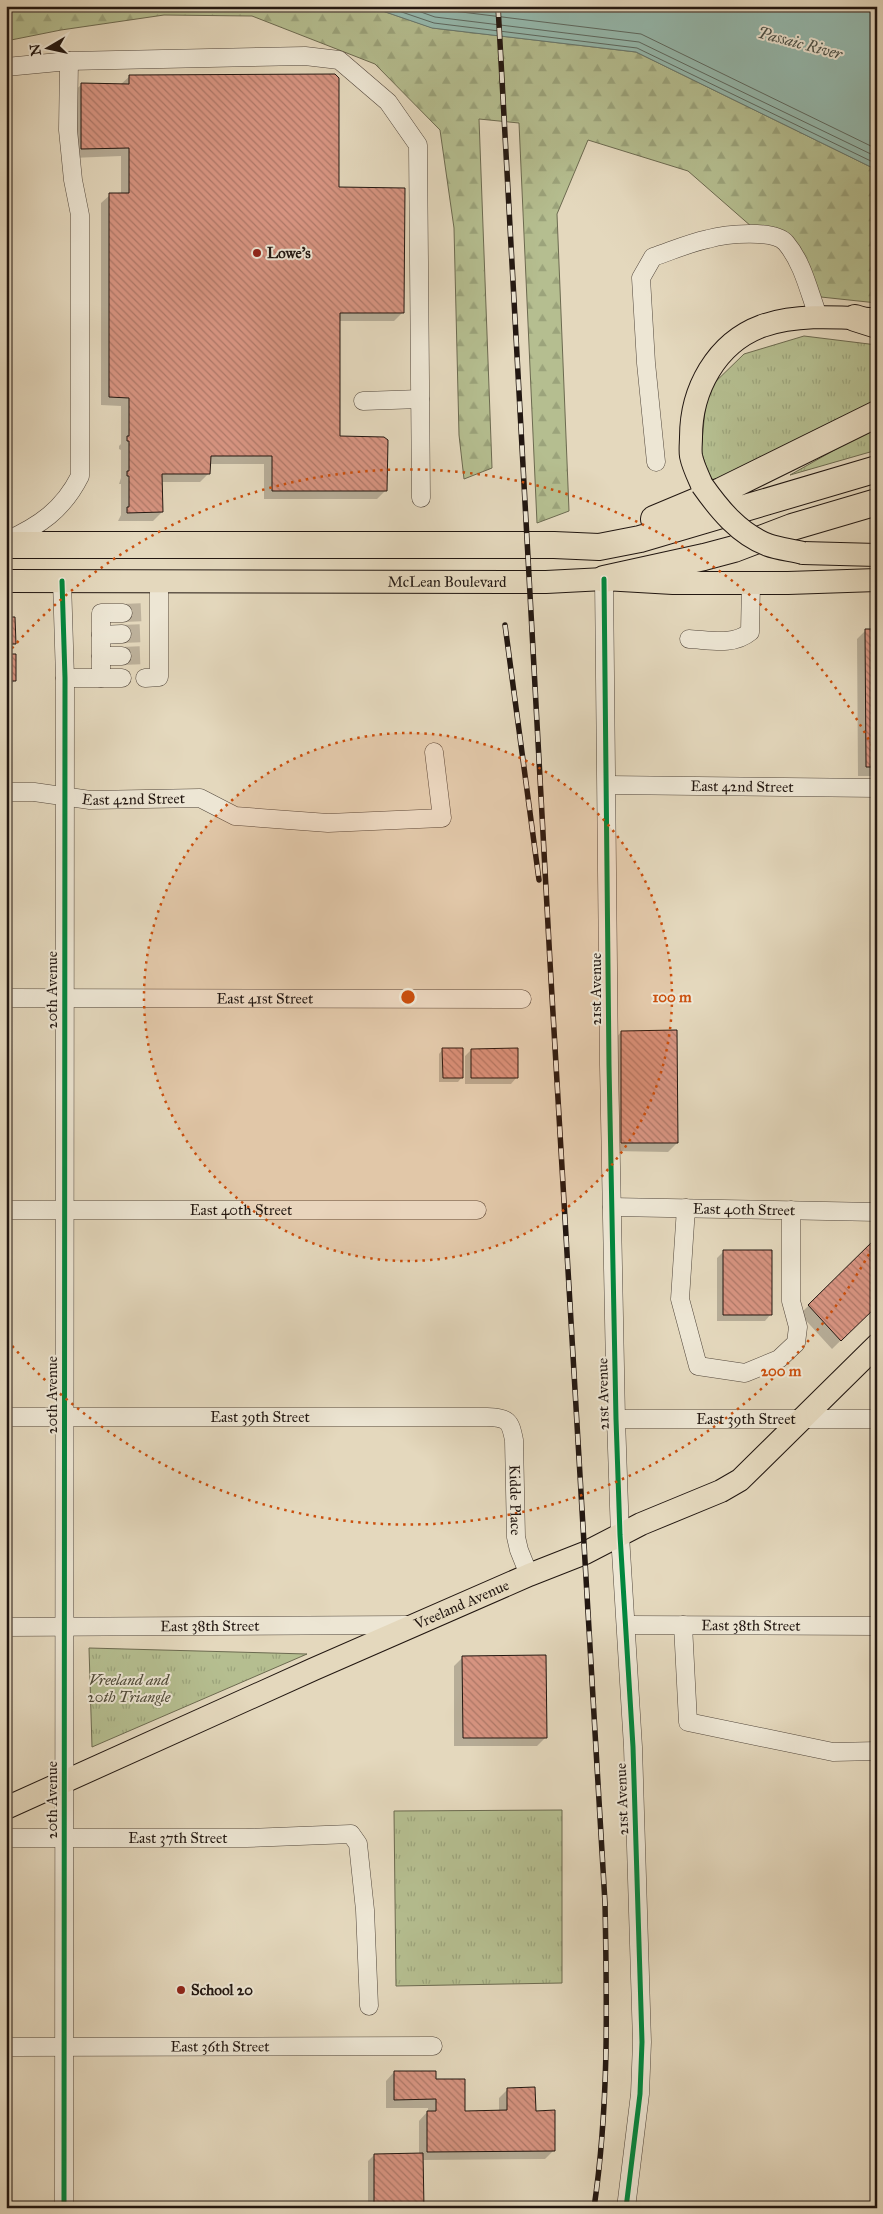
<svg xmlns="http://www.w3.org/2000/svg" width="883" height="2214" font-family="'IM FELL Great Primer',serif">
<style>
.grass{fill:url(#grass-tufts);stroke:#6c6a50}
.forest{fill:url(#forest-firs);stroke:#6c6a50}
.water{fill:#95baaf;stroke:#677970}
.shadow{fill:#0003}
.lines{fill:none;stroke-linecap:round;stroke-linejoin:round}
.shore{stroke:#5c6860;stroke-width:1}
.building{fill:url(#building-back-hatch);stroke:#221711}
.minor-tunnel{stroke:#bdb19b;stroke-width:18;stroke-dasharray:18 9;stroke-linecap:butt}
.minor-casing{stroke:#52473c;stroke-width:19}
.major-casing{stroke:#221711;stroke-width:24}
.highway-casing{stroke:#221711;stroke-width:28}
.minor{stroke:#ede6d4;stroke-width:18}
.major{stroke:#e4d8bd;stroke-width:22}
.highway{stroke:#e4d8bd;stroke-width:26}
.rail-casing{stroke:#221711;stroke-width:5.5}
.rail{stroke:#ede6d4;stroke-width:4;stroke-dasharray:11;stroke-linecap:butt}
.major-bridge-casing{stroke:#221711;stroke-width:24;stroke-linecap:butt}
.major-bridge{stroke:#e4d8bd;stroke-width:22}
.cycleway-casing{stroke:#ede6d4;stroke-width:8}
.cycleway{stroke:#00873e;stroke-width:5}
.ring{fill:none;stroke:#ca4f0d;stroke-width:2.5;stroke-dasharray:2.5 5}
.poi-dot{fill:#8f2418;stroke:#ede6d4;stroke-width:2}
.labels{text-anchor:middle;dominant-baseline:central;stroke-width:4;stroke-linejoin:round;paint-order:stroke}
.poi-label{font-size:15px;font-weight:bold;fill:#221711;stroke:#ede6d4;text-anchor:start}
.street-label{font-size:15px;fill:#221711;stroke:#ede6d4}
.park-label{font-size:15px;font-style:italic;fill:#4e4937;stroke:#ede6d4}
.water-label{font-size:16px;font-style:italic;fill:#4a5048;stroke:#ede6d4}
.centre{fill:#ca4f0d;stroke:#ede6d4;stroke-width:2.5}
.ring-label{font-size:15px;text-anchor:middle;font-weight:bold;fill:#ca4f0d;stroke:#ede6d4;stroke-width:4;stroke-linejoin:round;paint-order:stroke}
</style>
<defs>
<pattern id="grass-tufts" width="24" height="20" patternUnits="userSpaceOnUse" patternTransform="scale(1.25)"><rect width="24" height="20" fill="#b5be90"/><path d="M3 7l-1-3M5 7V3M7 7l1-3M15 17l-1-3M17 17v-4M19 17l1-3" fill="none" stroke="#9ba37b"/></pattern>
<pattern id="forest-firs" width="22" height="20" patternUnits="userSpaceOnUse" patternTransform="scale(1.25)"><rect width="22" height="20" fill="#b5be90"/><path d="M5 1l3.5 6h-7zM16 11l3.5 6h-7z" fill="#9ba37b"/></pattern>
<pattern id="building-back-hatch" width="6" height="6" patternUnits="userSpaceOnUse" patternTransform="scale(1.25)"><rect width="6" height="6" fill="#d79481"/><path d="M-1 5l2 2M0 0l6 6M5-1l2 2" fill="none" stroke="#ae7868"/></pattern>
</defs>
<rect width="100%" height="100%" fill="#e4d8bd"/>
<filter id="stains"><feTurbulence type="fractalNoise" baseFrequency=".004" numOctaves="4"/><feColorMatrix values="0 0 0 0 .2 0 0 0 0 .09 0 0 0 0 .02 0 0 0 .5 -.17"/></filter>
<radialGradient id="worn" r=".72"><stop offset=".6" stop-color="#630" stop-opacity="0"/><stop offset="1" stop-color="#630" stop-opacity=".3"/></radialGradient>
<!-- grass -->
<path class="grass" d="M804 336 877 345V400L822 433 713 488 701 451 707 390 744 354Z
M877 426V450L790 475Z
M89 1648 307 1654 92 1747Z
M562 1810V1983L396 1986 394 1811Z"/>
<!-- forest -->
<path class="forest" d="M6 6H368L433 28 636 52 877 170V303L821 297 781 233 752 227 688 171 588 140 557 214 569 511 537 523 519 123 479 119 492 468 464 479 459 435 454 228 440 130 375 64 252 16 164 15 61 30 6 41Z"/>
<!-- water -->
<path class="water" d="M368 6H877V170L636 52 432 28Z"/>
<!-- shadow -->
<path class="shadow" d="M130 76 337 188 403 312 394 321H339V437L386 490 377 499H264V464H209V473L200 482H161L162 512 153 521H118L121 515V484H119L121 478V450L119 449V446L121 444V406L101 405V203L110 195H121V156L72 158V93L81 85H120Z
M6 618 14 643 10 647H6Z
M866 630H877V776H858L857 639Z
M6 655 15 680 11 685H6Z
M621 1032 677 1143 668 1152 613 1151V1041Z
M443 1049 462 1077 458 1082H439V1054Z
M471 1050 517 1077 511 1084H465V1056Z
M876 1240 877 1305 832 1349 800 1314Z
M724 1251 771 1314 765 1321H717V1258Z
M463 1657 546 1737 537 1746H454V1666Z
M394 2072 435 2081 464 2112H499V2098L508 2089 534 2112 554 2150 545 2159 422 2160V2208H368V2161L374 2155H419V2121L428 2111V2108H386V2081Z"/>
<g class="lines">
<!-- shore -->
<path class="shore" d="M384 6 434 23 637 48 877 164
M404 6 435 17 639 42 877 157
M427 6 437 9 641 34 877 149"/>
</g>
<!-- building -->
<path class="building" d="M335 74 339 78V187L405 188 404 313H340V436L384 437 388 440 387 491H272V456H211L210 474H162L163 512 127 513V507H129V476H127V471H129V441H127V436H129V398L109 397V193H129V148L81 149V83L129 84V75Z
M6 617H15L16 644H6Z
M865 629H877V767H866Z
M6 654H16V681H6Z
M677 1030 678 1143H621V1031Z
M442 1048H463V1078H443Z
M518 1048V1078H471V1049Z
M876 1238 877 1306 841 1341 808 1305Z
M723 1250H772V1315H723Z
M546 1655 547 1738H463L462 1656Z
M394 2071H436V2079H465V2111L507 2110V2088L535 2087 536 2111 555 2110V2151L427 2152V2111H436V2099L394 2100Z
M423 2153 424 2208H374V2154Z"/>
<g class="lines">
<!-- minor-tunnel -->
<path class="minor-tunnel" d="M123 613 146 612
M122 634 147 633
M122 656 147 655"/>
<defs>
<g id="minor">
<path d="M6 67 69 61 305 56 339 60 388 102 418 145 421 498"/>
<path d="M363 401 420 399"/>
<path d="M656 462 646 363 641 278 653 257C671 251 689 243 708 239 725 234 774 229 786 243 803 263 809 292 818 316"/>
<path d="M6 541C39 526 63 510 80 476V215L73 180 68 130 69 61"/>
<path d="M604 579 609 1065 616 1419 620 1535 633 1747 642 2042 640 2094 626 2208"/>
<path d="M62 581 65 678 64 2208"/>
<path d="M101 635 122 634"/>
<path d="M689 639C710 640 733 646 750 632L751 583"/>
<path d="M101 656H122"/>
<path d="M65 678H122"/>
<path d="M101 678V613H123"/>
<path d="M145 678 159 677V581"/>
<path id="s1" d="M607 785 877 788"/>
<path id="s2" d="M6 792H34L90 800 200 798 235 816 328 823 442 818 434 752"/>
<path id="s3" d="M6 998 522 999"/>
<path id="s4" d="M612 1207 877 1212"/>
<path d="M686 1208 680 1299 698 1366 745 1373 779 1359 796 1343 798 1327 791 1301V1210"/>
<path id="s5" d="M6 1210H477"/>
<path id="s6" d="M6 1417H487C508 1418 510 1420 514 1440L516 1537 519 1550 529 1575"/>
<path id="s7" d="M616 1419H877"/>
<path id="s8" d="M626 1625 877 1626"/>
<path d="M683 1625 688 1722 833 1752 877 1751"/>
<path id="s9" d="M6 1627 408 1625"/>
<path id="s10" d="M6 1838H246L351 1834 358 1844 365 1910 369 2006"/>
<path id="s11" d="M6 2047 433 2046"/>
</g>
<g id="major">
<path d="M702 485C698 476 693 466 691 456 690 450 691 443 691 437 691 390 716 343 762 326 797 314 835 317 872 319"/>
<path d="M803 553 877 555"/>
<path id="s12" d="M6 581 546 582 604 579 673 583H788L877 580"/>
<path id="s13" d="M6 1808 314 1669 529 1575 585 1553 641 1524 721 1491 740 1480 877 1345"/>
</g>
<path id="highway" d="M855 318 877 325
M654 519 721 491 877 414
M6 545H554L599 547 640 539 877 469
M604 579 704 557 734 549 792 527 877 502"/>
</defs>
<!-- minor casing -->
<use href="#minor" class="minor-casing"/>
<!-- major casing -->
<use href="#major" class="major-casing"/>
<!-- highway casing -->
<use href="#highway" class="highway-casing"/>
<!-- minor -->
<use href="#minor" class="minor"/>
<!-- major -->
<use href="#major" class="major"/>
<!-- highway -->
<use href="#highway" class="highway"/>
<defs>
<path id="rail" d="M498 6 550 962 605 1903C607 2005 609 2106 594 2208
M505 625 539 880"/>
</defs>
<!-- rail casing -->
<use href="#rail" class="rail-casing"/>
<!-- rail -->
<use href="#rail" class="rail"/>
<defs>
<path id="major-bridge" d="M702 485C719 509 739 534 768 545 779 549 792 550 803 553"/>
</defs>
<!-- major-bridge casing -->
<use href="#major-bridge" class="major-bridge-casing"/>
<!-- major-bridge -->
<use href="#major-bridge" class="major-bridge"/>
<defs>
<path id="cycleway" d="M604 579 609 1065 616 1419 620 1535 633 1747 642 2042 640 2094 626 2208
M62 581 65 678 64 2208"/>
</defs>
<!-- cycleway casing -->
<use href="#cycleway" class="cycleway-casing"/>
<!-- cycleway -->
<use href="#cycleway" class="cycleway"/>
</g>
<!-- distance rings -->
<circle cx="408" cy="997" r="264" fill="#ca4f0d" fill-opacity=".12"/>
<g class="ring">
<circle cx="408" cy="997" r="264"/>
<path d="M876 1241A528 528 0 0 1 7 1340M7 654A528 528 0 0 1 876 753"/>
</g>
<!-- markers -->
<g class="poi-dot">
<circle cx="257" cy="253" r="5"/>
<circle cx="181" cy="1990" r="5"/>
</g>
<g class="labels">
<!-- poi labels -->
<g class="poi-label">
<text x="267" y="253">Lowe's</text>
<text x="191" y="1990">School 20</text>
</g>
<!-- street labels -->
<g class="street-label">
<text stroke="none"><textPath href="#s12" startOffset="441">McLean Boulevard</textPath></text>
<text stroke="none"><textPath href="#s1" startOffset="135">East 42nd Street</textPath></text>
<text stroke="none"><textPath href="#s2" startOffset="128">East 42nd Street</textPath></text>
<text transform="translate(596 989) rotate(-90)">21st Avenue</text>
<text transform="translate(52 990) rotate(-90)">20th Avenue</text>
<text stroke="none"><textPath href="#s3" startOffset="259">East 41st Street</textPath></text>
<text stroke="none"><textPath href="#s4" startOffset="132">East 40th Street</textPath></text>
<text stroke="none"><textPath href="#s5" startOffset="235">East 40th Street</textPath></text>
<text transform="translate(603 1394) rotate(-91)">21st Avenue</text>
<text transform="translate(52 1395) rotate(-90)">20th Avenue</text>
<text stroke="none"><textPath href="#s6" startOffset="254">East 39th Street</textPath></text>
<text stroke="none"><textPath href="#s7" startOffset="130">East 39th Street</textPath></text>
<text stroke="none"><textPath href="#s6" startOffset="582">Kidde Place</textPath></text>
<text stroke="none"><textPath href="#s13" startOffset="499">Vreeland Avenue</textPath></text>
<text stroke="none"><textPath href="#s8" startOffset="125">East 38th Street</textPath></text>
<text stroke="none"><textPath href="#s9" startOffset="204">East 38th Street</textPath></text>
<text transform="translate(622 1799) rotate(-92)">21st Avenue</text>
<text transform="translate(52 1800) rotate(-90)">20th Avenue</text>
<text stroke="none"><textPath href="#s10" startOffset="172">East 37th Street</textPath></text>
<text stroke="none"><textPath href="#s11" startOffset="214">East 36th Street</textPath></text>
</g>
<!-- park labels -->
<g class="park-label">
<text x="129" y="1680">Vreeland and<tspan x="129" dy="17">20th Triangle</tspan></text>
</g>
<!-- water labels -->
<g class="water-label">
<text transform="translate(800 43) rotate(15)">Passaic River</text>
</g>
</g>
<circle cx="408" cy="997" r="8" class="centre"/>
<g class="ring-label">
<text x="672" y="1002">100 m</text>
<text x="781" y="1376">200 m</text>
</g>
<!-- margin -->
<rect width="883" height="2214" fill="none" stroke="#e4d8bd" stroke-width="25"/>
<rect x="8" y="8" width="868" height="2199" fill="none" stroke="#221711" stroke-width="2.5"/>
<rect x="12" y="12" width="858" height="2189" fill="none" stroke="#221711"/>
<!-- north arrow -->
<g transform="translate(48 48) rotate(261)" stroke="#ede6d4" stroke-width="4" paint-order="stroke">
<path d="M0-4L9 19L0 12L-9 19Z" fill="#221711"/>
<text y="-8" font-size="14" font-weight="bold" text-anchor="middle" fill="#221711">N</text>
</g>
<rect width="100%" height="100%" filter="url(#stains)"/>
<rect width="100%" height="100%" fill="url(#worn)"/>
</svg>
